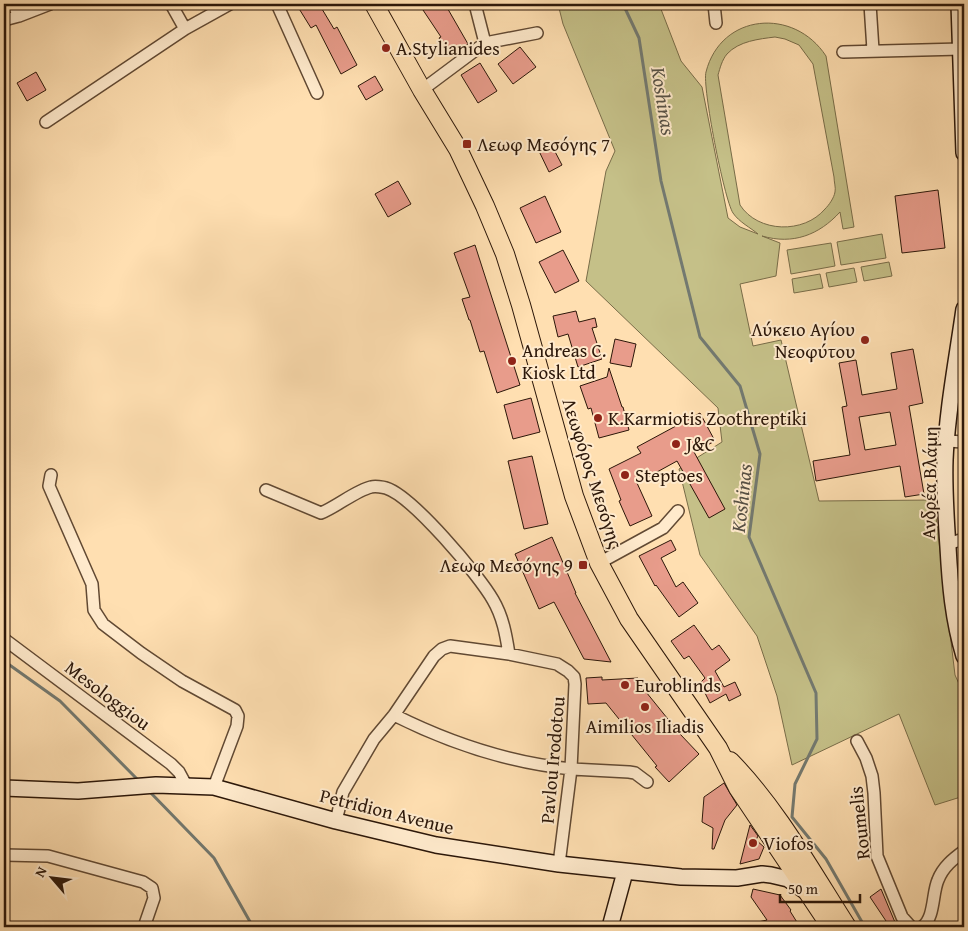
<svg xmlns="http://www.w3.org/2000/svg" width="968" height="931" font-family="'Gentium Book Plus',serif">
<style>
.green{fill:#c5c088;stroke:#786c48;fill-rule:evenodd}
.lines{fill:none;stroke-linecap:round;stroke-linejoin:round}
.stream{stroke:#737970;stroke-width:3}
.building{fill:#e89c8b;stroke:#2c1709;fill-rule:evenodd}
.street-casing{stroke:#614933;stroke-width:14}
.secondary-casing{stroke:#2c1709;stroke-width:18}
.primary-casing{stroke:#2c1709;stroke-width:20}
.street{stroke:#ffeacc;stroke-width:11}
.secondary{stroke:#ffeacc;stroke-width:15}
.primary{stroke:#ffdfb1;stroke-width:18}
.poi-dot{fill:#8f2418;stroke:#ffeacc;stroke-width:2}
.labels{text-anchor:middle;dominant-baseline:central;stroke-width:4;stroke-linejoin:round;paint-order:stroke}
.poi-label{font-size:19px;fill:#2c1709;stroke:#ffeacc;text-anchor:start}
.street-label{font-size:19px;fill:#2c1709;stroke:#ffeacc}
.water-label{font-size:20px;font-style:italic;fill:#565045;stroke:#ffeacc}
</style>
<rect width="100%" height="100%" fill="#ffdfb1"/>
<filter id="stains"><feTurbulence type="fractalNoise" baseFrequency=".004" numOctaves="4"/><feColorMatrix values="0 0 0 0 .2 0 0 0 0 .09 0 0 0 0 .02 0 0 0 .5 -.17"/></filter>
<radialGradient id="worn" r=".72"><stop offset=".6" stop-color="#630" stop-opacity="0"/><stop offset="1" stop-color="#630" stop-opacity=".3"/></radialGradient>
<!-- green -->
<path class="green" d="M558 4H659L681 61 702 87 728 218 740 227 758 234C751 228 739 222 733 213 724 199 702 86 706 72 721 13 794 7 826 56L854 227 843 229 840 212C819 235 793 245 762 236L780 243 776 276 740 284 753 346 781 340 819 501 934 500 955 675 964 695V796L935 805 899 714 792 765 777 696 757 636 700 555 679 469 722 442 718 408 586 281 606 171 615 151 563 24ZM775 37 785 39 799 45 813 64 834 177C834 182 836 188 835 192 834 198 829 205 825 209 804 234 758 233 740 205L718 75C720 68 722 60 727 54 739 41 759 39 775 37Z
M882 234 886 258 841 265 837 242Z
M831 243 835 266 791 274 787 250Z
M889 262 892 276 864 281 861 267Z
M854 268 857 282 829 287 826 273Z
M820 274 823 288 794 293 792 279Z"/>
<g class="lines">
<!-- stream -->
<path class="stream" d="M623 4 639 38 661 181 700 337 740 386 760 454 749 537 816 693 817 739 795 784 792 817 826 859 862 922
M4 661 60 701 139 781
M149 791 214 858 253 927"/>
</g>
<!-- building -->
<path class="building" d="M303 4H319L334 29 337 27 357 65 341 74 316 25 311 28 298 7Z
M433 4H445L468 44 451 56 439 38 441 37 423 10Z
M520 47 536 67 513 84 498 64Z
M480 63 497 91 478 103 461 75Z
M36 72 46 90 27 101 17 83Z
M375 76 383 90 366 100 358 86Z
M550 142 562 165 549 172 538 149Z
M398 181 411 204 388 217 375 194Z
M938 190 945 248 902 253 895 196Z
M545 196 561 232 536 243 520 208Z
M475 245 520 385 497 393 484 351 480 352 470 320H469L462 299 470 297 454 253Z
M563 250 579 281 555 293 539 262Z
M576 311 579 322 595 318 597 327 592 328 602 359 578 367 568 334 558 337 553 316Z
M615 339 636 344 631 367 610 363Z
M913 349 923 403 909 406 924 494 905 497 900 466 816 481 813 461 850 455 842 407 847 406 839 363 856 360 862 395 897 389 891 353ZM890 412 896 445 865 450 859 417Z
M609 368 622 407H623L629 430 599 438 591 408 588 409 580 386 607 377Z
M531 398 540 432 513 439 504 405Z
M700 413 715 441 694 452 725 509 709 518 677 461 637 483 652 516 630 526 619 501 621 500 609 469 641 453 637 447Z
M532 456 548 524 524 529 508 461Z
M552 537 576 593H575L611 662 584 659 554 602 539 609 515 554Z
M671 540 676 550 661 558 676 587 683 582 698 603 679 617 656 585 655 586 639 556Z
M694 625 712 650 719 645 730 660 715 671 724 687 735 682 741 695 729 701 726 694 710 703 700 683 705 678 689 656 684 659 671 641Z
M602 677V680L638 678 644 686 642 687 680 734 699 754 669 782 655 767 657 766 606 703 588 704 586 678Z
M724 783 737 805 725 820 714 849H712L713 828 702 822 704 797Z
M750 825 758 836 756 840 764 847 759 859 740 864Z
M753 889 780 895 791 910 790 911 800 927H749V924L767 920 751 897Z
M881 889 897 927H890L870 897Z"/>
<g class="lines">
<defs>
<path id="street" d="M13 4 19 16
M171 4 185 29
M277 4 317 93
M475 4 485 43
M714 4 716 23
M870 4 873 50
M4 20 19 16 50 4
M843 52 961 49
M422 90 485 43 537 33
M46 122 185 29 230 4
M947 441 964 442
M51 475 49 486 92 584 94 610 103 624 141 653 182 681 235 710 238 716 237 726 214 787
M266 490 321 513C336 507 357 490 371 487 375 486 383 487 386 488 412 496 479 575 493 600 503 617 506 635 509 654
M947 544 964 539
M599 563 663 528 678 511
M4 639 171 764 179 772 186 785
M394 715C450 743 510 763 572 769 591 770 610 771 629 772L635 773 647 782
M857 741 866 758 872 776 874 793 877 856 902 917 911 927
M336 821 343 792 374 739 394 715 434 656 442 649 450 646 509 654 557 664 568 671 574 677 575 684 571 769 559 864
M4 855 48 856 143 882 152 888 154 898 144 927
M922 927C935 918 932 893 938 880 943 867 953 859 964 851"/>
<path id="secondary" d="M959 4 964 153
M964 309C957 359 947 410 945 460 944 489 946 518 948 547 950 584 953 620 964 656
M4 788 78 791 156 785 214 787 336 821 436 845 559 864 681 877 737 878 762 874 771 875 788 879 805 891
M610 927 625 872"/>
<path id="primary" d="M374 4 422 90 458 149 485 206 505 254 521 305 574 496 599 563 629 619 718 748 738 788 831 927
M730 761C777 809 811 871 847 927"/>
</defs>
<!-- street casing -->
<use href="#street" class="street-casing"/>
<!-- secondary casing -->
<use href="#secondary" class="secondary-casing"/>
<!-- primary casing -->
<use href="#primary" class="primary-casing"/>
<!-- street -->
<use href="#street" class="street"/>
<!-- secondary -->
<use href="#secondary" class="secondary"/>
<!-- primary -->
<use href="#primary" class="primary"/>
</g>
<!-- markers -->
<g class="poi-dot">
<circle cx="386" cy="48" r="5"/>
<rect x="462" y="139" width="10" height="10" rx="2.5"/>
<circle cx="865" cy="340" r="5"/>
<circle cx="512" cy="361" r="5"/>
<circle cx="598" cy="418" r="5"/>
<circle cx="676" cy="444" r="5"/>
<circle cx="625" cy="475" r="5"/>
<rect x="578" y="560" width="10" height="10" rx="2.5"/>
<circle cx="625" cy="685" r="5"/>
<circle cx="645" cy="707" r="5"/>
<circle cx="753" cy="843" r="5"/>
</g>
<g class="labels">
<!-- poi labels -->
<g class="poi-label">
<text x="396" y="48">A.Stylianides</text>
<text x="477" y="144">Λεωφ Μεσόγης 7</text>
<text x="855" y="329" text-anchor="end">Λύκειο Αγίου<tspan x="855" dy="22">Νεοφύτου</tspan></text>
<text x="522" y="350">Andreas C.<tspan x="522" dy="22">Kiosk Ltd</tspan></text>
<text x="608" y="418">K.Karmiotis Zoothreptiki</text>
<text x="686" y="444">J&amp;C</text>
<text x="635" y="475">Steptoes</text>
<text x="573" y="565" text-anchor="end">Λεωφ Μεσόγης 9</text>
<text x="635" y="685">Euroblinds</text>
<text x="645" y="726" text-anchor="middle">Aimilios Iliadis</text>
<text x="763" y="843">Viofos</text>
</g>
<!-- street labels -->
<g class="street-label">
<text transform="translate(593 473) rotate(72)">Λεωφόρος Μεσόγης</text>
<text transform="translate(929 483) rotate(-89)">Ανδρέα Βλάμη</text>
<text transform="translate(108 695) rotate(37)">Mesologgiou</text>
<text transform="translate(552 760) rotate(-85)">Pavlou Irodotou</text>
<text transform="translate(387 811) rotate(14)">Petridion Avenue</text>
<text transform="translate(859 823) rotate(-96)">Roumelis</text>
</g>
<!-- water labels -->
<g class="water-label">
<text transform="translate(664 101) rotate(81)">Koshinas</text>
<text transform="translate(741 498) rotate(-84)">Koshinas</text>
</g>
</g>
<!-- margin -->
<rect width="968" height="931" fill="none" stroke="#ffdfb1" stroke-width="20"/>
<rect x="5" y="5" width="958" height="921" fill="none" stroke="#2c1709" stroke-width="2.5"/>
<rect x="10" y="10" width="948" height="911" fill="none" stroke="#2c1709"/>
<!-- north arrow -->
<g transform="translate(52 878) rotate(298)" stroke="#ffeacc" stroke-width="4" paint-order="stroke">
<path d="M0-4L9 19L0 12L-9 19Z" fill="#2c1709"/>
<text y="-8" font-size="14" font-weight="bold" text-anchor="middle" fill="#2c1709">N</text>
</g>
<!-- scale -->
<path d="M780 894v8h80v-8" fill="none" stroke="#2c1709" stroke-width="2.5"/>
<text x="788" y="894" font-size="15" fill="#2c1709" stroke="#ffeacc" stroke-width="4" paint-order="stroke">50 m</text>
<rect width="100%" height="100%" filter="url(#stains)"/>
<rect width="100%" height="100%" fill="url(#worn)"/>
</svg>
